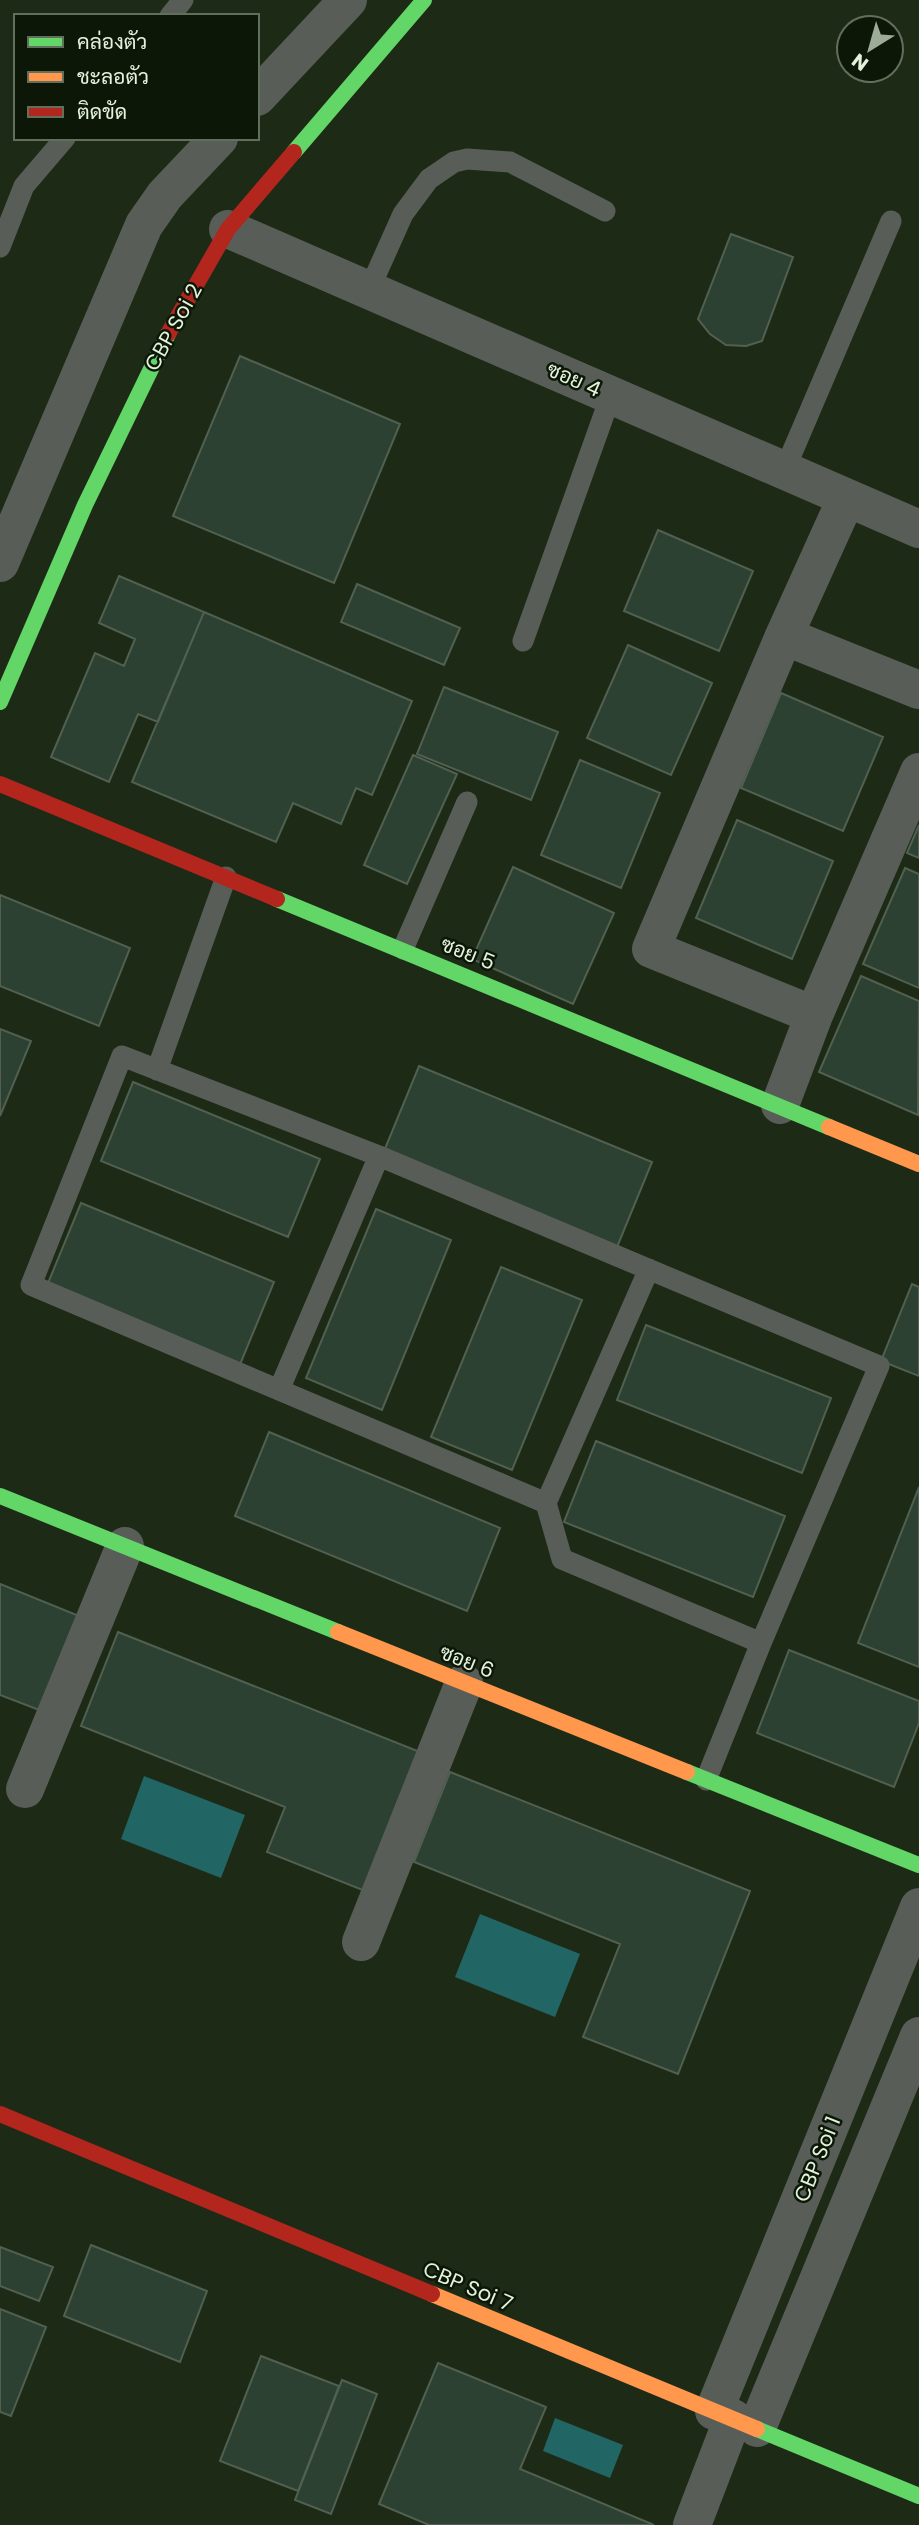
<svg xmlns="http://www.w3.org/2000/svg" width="919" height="2525" font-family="Poppins,Sarabun,sans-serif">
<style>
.water{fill:#216565}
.building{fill:#2c4131;stroke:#516051;stroke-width:2}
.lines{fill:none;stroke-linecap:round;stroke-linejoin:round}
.lane{stroke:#585e57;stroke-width:21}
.street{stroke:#585e57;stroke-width:38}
.fast{stroke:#63d668;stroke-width:16}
.slow{stroke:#ff974d;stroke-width:16}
.jam{stroke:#b3261e;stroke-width:16}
.labels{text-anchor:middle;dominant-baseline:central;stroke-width:5;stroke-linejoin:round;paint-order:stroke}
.street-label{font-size:21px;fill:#e2f2db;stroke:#0c1708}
</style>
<rect width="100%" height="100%" fill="#1d2b16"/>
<!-- water -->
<path class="water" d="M144 1776 245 1815 221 1878 121 1839Z
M480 1914 580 1954 555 2017 455 1977Z
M555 2418 623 2445 610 2478 543 2451Z"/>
<!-- building -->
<path class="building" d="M731 234 793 257 762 341 746 346 726 345 710 334 698 319Z
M240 356 400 424 334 583 173 516Z
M658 530 753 571 719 651 624 611Z
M119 576 204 612 158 722 138 714 109 782 51 757 95 653 124 666 135 639 99 623Z
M357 584 460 628 444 665 341 622Z
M204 612 412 701 372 795 356 788 341 824 293 803 276 842 132 782Z
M628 645 712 683 671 775 587 738Z
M444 687 558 732 531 800 417 754Z
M781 693 883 737 843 831 741 788Z
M413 755 457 774 407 884 364 865Z
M580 760 660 793 621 888 541 855Z
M737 820 833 861 792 959 696 918Z
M919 825V858L907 853Z
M513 867 614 913 573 1004 472 959Z
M905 868 919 874V988L863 964Z
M0 895 130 948 99 1026 0 986Z
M861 976 919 1001 918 1115 819 1072Z
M0 1029 31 1041 0 1116Z
M419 1066 652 1162 615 1252 382 1156Z
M133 1082 320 1159 288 1237 101 1161Z
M81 1203 274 1282 239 1367 46 1288Z
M376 1209 451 1240 382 1410 306 1378Z
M501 1267 582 1300 512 1470 431 1437Z
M912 1284 919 1287V1376L881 1361Z
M646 1325 831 1398 802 1473 617 1400Z
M269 1432 500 1528 467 1611 235 1516Z
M596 1441 785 1516 753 1597 564 1522Z
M919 1487V1667L858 1643Z
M0 1584 84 1618 47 1713 0 1695Z
M118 1632 420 1752 365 1891 267 1852 285 1807 81 1726Z
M789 1650 919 1701V1723L894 1787 757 1733Z
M450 1772 750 1891 678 2074 583 2037 620 1944 414 1862Z
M91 2245 207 2291 180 2362 64 2316Z
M0 2247 53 2267 39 2301 0 2286Z
M0 2309 46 2327 11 2416 0 2412Z
M261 2356 339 2386 298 2491 220 2461Z
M438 2363 546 2407 520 2469 654 2525H429L379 2504Z
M342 2380 377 2394 331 2514 295 2500Z"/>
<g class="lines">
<!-- lane -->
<path class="lane" d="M170 16 183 0
M0 247 24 186 65 138
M369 290 403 214 429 179 454 162 467 159 510 162 605 211
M785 469 891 221
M523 641 611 395
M403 949 467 802
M157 1070 226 877
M279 1390 379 1156
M546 1503 649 1269
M706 1780 761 1643 879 1366 379 1156 122 1056 31 1285 546 1503 562 1559 761 1643"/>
<!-- street -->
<path class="street" d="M257 97 348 0
M228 229 919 529
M0 563 144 225 165 195 219 138
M784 636 919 690
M814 1015 651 949 784 636 846 499
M780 1105 814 1015 919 772
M25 1789 125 1546
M361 1942 464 1683
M714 2411 919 1907
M757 2428 919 2036
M692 2525 733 2418"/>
<!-- fast -->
<path class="fast" d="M294 152 424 0
M0 702 85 505 168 334
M277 899 829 1127
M0 1496 338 1632
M687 1772 919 1865
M757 2429 919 2496"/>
<!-- slow -->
<path class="slow" d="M829 1127 919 1164
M338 1632 687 1772
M432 2294 757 2429"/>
<!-- jam -->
<path class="jam" d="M168 334 228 229 294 152
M0 784 277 899
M0 2114 432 2294"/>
</g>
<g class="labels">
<!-- street labels -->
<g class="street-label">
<text transform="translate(173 327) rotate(-61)">CBP Soi 2</text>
<text transform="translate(574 379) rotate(24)">ซอย 4</text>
<text transform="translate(468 953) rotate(22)">ซอย 5</text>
<text transform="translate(467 1661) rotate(22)">ซอย 6</text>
<text transform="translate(817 2159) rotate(-68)">CBP Soi 1</text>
<text transform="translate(468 2286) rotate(23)">CBP Soi 7</text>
</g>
</g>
<!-- legend -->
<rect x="14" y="14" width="245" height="126" fill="#0c1708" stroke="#626f5c" stroke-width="2"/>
<rect x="28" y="37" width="35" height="10" fill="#63d668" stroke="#626f5c" stroke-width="2"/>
<text x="77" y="49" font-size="21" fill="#e2f2db">คล่องตัว</text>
<rect x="28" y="72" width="35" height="10" fill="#ff974d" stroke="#626f5c" stroke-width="2"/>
<text x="77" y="84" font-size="21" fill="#e2f2db">ชะลอตัว</text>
<rect x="28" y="107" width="35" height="10" fill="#b3261e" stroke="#626f5c" stroke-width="2"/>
<text x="77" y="119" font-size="21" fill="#e2f2db">ติดขัด</text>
<!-- north arrow -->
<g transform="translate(870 49) rotate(217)"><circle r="33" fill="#0c1708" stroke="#626f5c" stroke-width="2"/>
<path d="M0-5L12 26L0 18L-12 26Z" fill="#9dac96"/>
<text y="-10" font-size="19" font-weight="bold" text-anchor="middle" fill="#e2f2db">N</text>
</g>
</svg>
